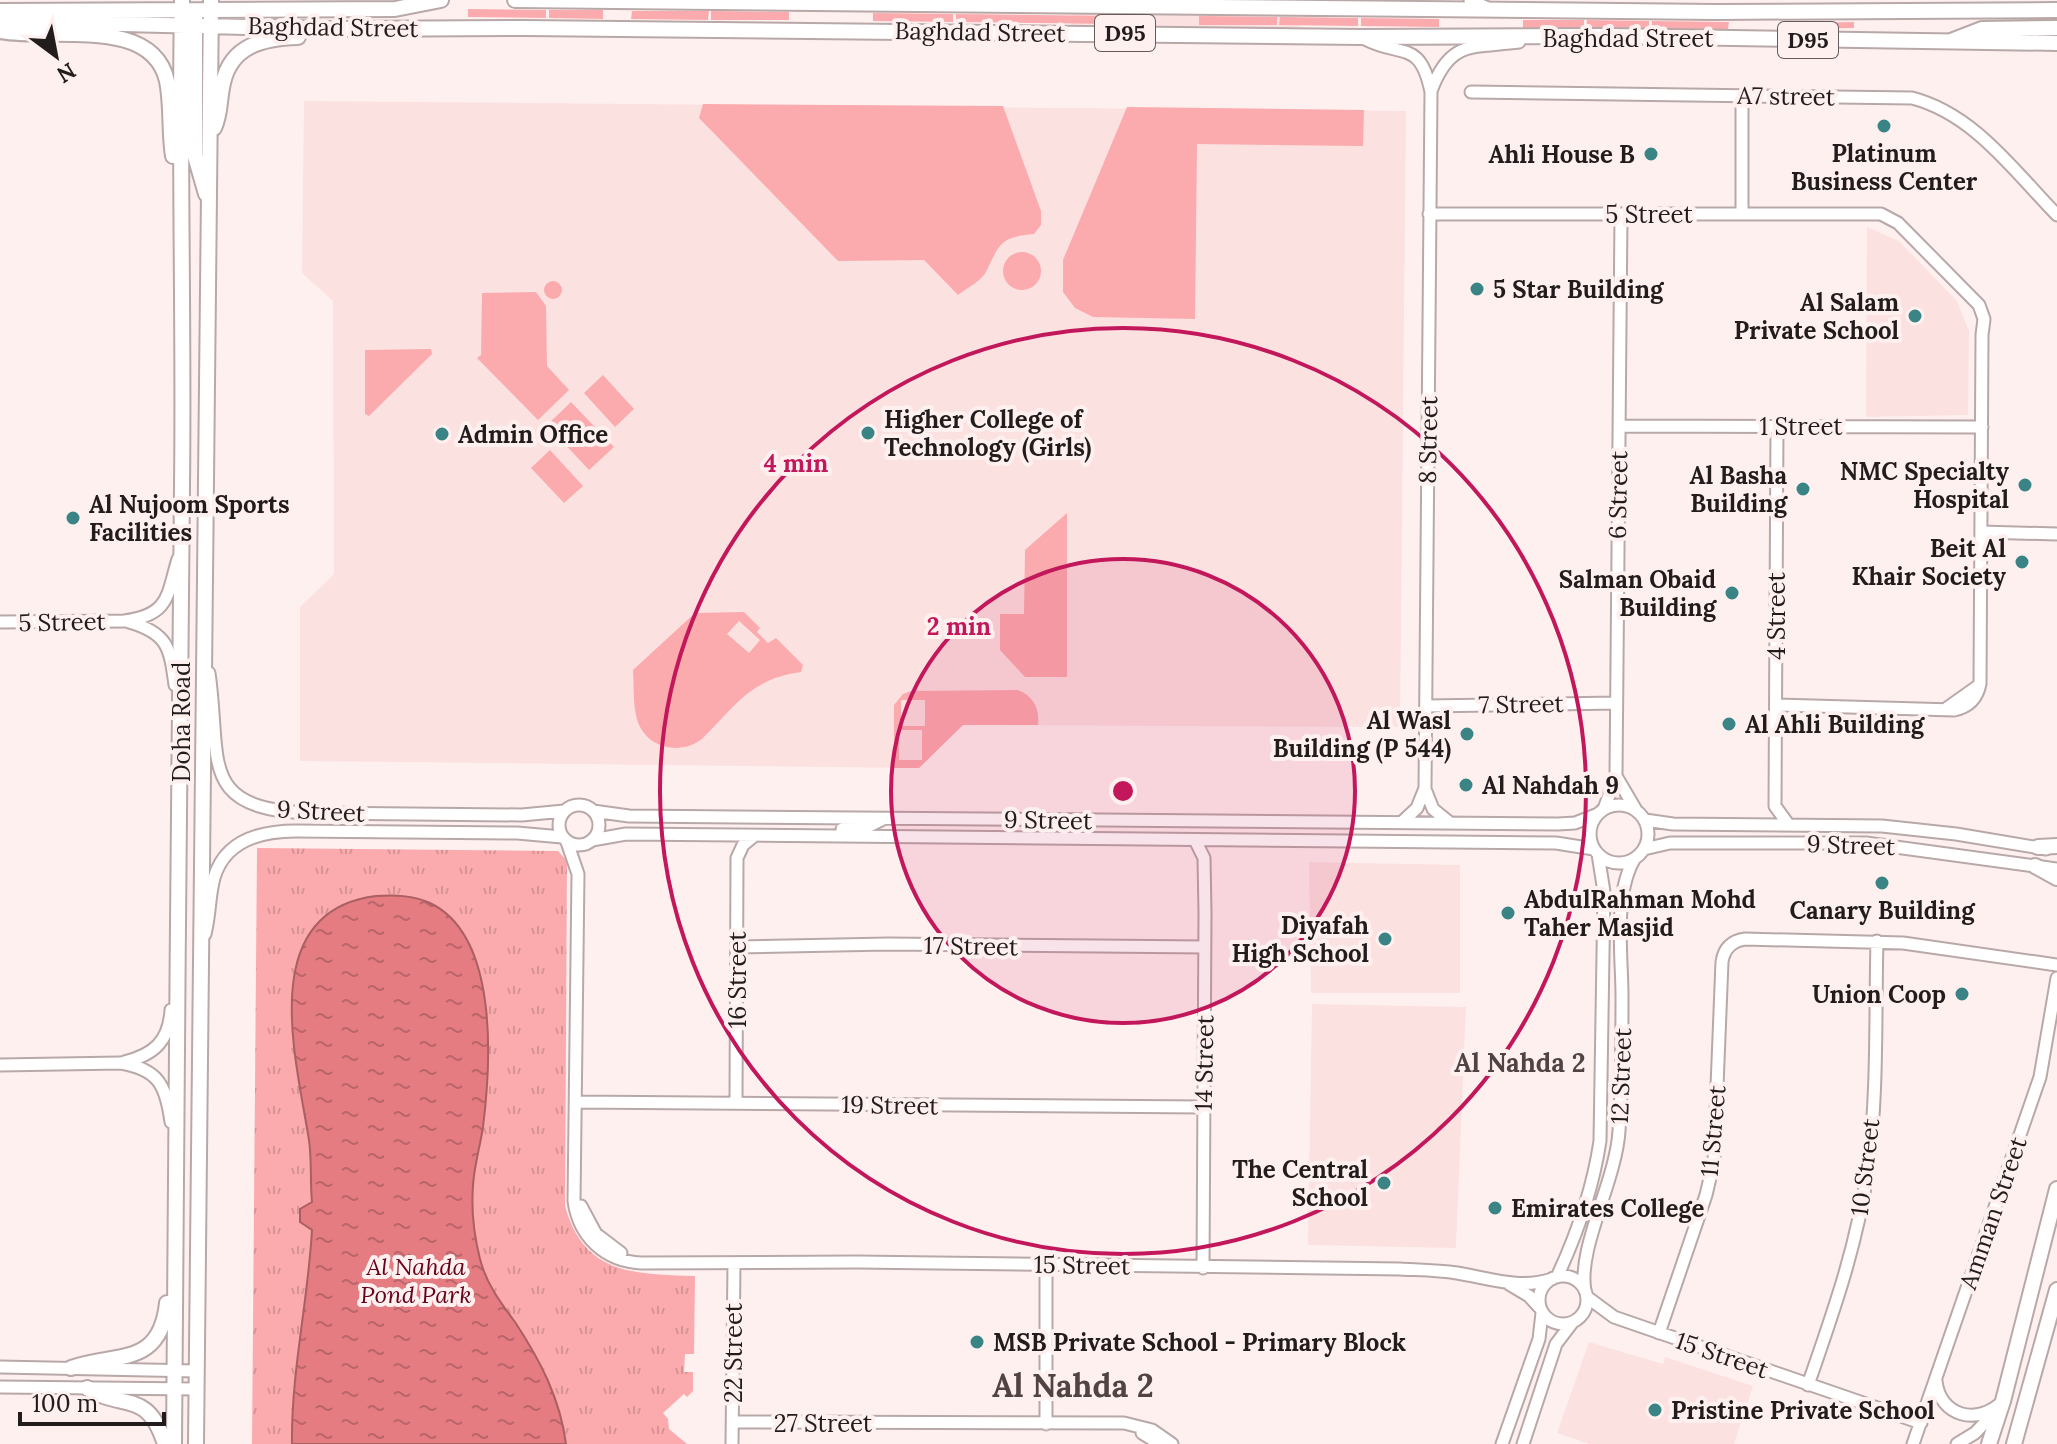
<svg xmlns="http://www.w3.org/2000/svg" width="2057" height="1444" font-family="Lora,serif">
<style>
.built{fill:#fce1e1}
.green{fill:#fbabad;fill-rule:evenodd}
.park{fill:url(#park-tufts)}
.water{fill:url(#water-ripples);stroke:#aa5f63;stroke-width:2}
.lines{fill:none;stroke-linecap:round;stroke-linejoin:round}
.minor-casing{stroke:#b9a8a8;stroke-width:15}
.major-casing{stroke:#b9a8a8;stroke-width:18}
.minor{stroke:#fff;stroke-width:11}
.major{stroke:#fff;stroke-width:14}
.ring{fill:none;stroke:#c2185b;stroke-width:4}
.poi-dot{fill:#3b8485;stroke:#fff0f0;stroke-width:3}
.labels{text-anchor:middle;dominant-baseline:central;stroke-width:8;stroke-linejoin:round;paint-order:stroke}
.shield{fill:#fff0f0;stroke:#645c5c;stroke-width:2}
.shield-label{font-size:22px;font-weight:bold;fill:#221c1c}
.street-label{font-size:24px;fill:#221c1c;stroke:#fff0f0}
.poi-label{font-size:24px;font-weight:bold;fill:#221c1c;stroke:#fff0f0;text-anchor:end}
.park-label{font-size:24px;font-style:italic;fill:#66021a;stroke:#fff0f0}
.neighbourhood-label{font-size:26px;font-weight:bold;fill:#514343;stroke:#fff0f0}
.district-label{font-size:32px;font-weight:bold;fill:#514343;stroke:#fff0f0}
.centre{fill:#c2185b;stroke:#fff0f0;stroke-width:4}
.ring-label{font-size:24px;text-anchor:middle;font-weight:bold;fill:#c2185b;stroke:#fff0f0;stroke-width:8;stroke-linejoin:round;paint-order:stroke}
</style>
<defs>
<pattern id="park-tufts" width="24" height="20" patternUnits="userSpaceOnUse" patternTransform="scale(2)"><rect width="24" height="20" fill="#fbabad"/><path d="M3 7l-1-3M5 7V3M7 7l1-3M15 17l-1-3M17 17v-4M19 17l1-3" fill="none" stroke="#d79394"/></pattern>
<pattern id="water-ripples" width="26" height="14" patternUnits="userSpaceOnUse" patternTransform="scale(2)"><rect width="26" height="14" fill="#e57c82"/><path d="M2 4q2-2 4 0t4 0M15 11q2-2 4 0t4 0" fill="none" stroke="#b9656a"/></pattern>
</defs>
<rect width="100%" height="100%" fill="#fff0f0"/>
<!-- built -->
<path class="built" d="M1075 0H1391L1261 37 1070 36Z
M304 101 1406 111 1400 727 963 725 919 768 300 761V607L334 574 333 301 302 273Z
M1867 227 1899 241 1957 301 1969 331 1968 415 1866 417Z
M1309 862 1460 865V993H1311Z
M1312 1004 1466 1007 1456 1248 1308 1245Z
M1589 1342 1663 1364 1665 1357 1753 1386 1734 1444H1589L1557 1433Z"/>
<!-- green -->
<path class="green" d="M468 9 546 10V18L468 17Z
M549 10H603V19L549 18Z
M632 11H709L708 20 631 19Z
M711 11 789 12V20H711Z
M873 13 953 14V22L873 21Z
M956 14 1115 16V24L956 22Z
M1199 16 1277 17V25H1199Z
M1280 17 1358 18V26L1279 25Z
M1361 18 1439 19V27L1361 26Z
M1523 20H1584V28H1523Z
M1587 20 1649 21V29L1586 28Z
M1652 21 1729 22 1728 29H1652Z
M1854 22V28L1797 29V23Z
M703 104 1003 106 1041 211V225L1034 234C1002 237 1000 242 987 270 983 280 967 288 958 295L924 260 838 261 699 118Z
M1127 107 1364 110 1363 146 1197 144 1195 319 1093 317 1075 308 1063 292V260Z
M1003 271a19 19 0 1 1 38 0a19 19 0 1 1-38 0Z
M544 290a9 9 0 1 1 18 0a9 9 0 1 1-18 0Z
M536 292 546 306 547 366 569 390 538 420 477 358 481 355 482 293Z
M431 349 432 354 369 416 365 414V350Z
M603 375 634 409 615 427 584 393Z
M571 402 614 447 589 470 547 425Z
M550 450 583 486 564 503 531 468Z
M1067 513V677H1025L1000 650V614H1024L1025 550Z
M744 612 760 628 757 632 768 643 776 638 803 665 801 672C750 679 736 705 702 739 678 757 642 747 636 715 633 701 634 685 633 670L695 613ZM739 621 760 640 749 653 727 634Z
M1018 690C1033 696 1040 708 1038 725H963L919 768H894V705L903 694 911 691ZM901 700H925V726H901ZM899 730H922V760H899Z"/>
<!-- park -->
<path class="park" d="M257 848 558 851 567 861 565 1206C584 1275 634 1274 695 1276L694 1354H685L684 1372H693V1391L687 1397 684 1394 663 1413 668 1419 669 1429 687 1444H252Z"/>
<!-- water -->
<path class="water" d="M376 896C394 895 413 895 430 903 499 936 491 1063 483 1127 480 1147 474 1166 473 1186 471 1211 474 1235 480 1259 486 1283 500 1302 515 1322 540 1360 560 1398 566 1444H292C291 1372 308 1302 312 1230L300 1222V1209L312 1202C310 1183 312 1161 309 1140 296 1059 255 911 376 896Z"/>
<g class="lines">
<defs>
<path id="minor" d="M1470 0 1490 9
M1365 39C1402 58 1420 39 1431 92L1425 788 1417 808 1401 823
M1431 91C1450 40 1471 48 1519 42
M1471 92 1912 98C1974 114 2014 171 2057 215
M1429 214H1881L1898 223 1979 305 1984 319 1982 335 1980 684C1977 699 1969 707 1954 710L1776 705
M1742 214V95
M1620 426 1982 427
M1777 426 1775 806 1788 824
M1981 532 2057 534
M0 622 124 621C170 615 167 595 178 559
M129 622C168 633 170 648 175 685
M209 673C222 761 196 810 312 813L522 815 564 811
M1426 706 1616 703
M1947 708 1978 686
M1616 776 1636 810
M1425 789 1433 809 1449 822
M559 825a20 20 0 1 1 40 0a20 20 0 1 1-40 0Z
M1590 834a29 29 0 1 1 58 0a29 29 0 1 1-58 0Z
M1604 809 1616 776 1621 214
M593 811 629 816 1558 824 1575 823 1598 814
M1645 820 1673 824 1882 826 1956 834 2046 849
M842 829 865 828 883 819
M592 840 626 834 1556 843 1594 849
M1195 840 1204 858 1205 913 1203 1268
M567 842 578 874 574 1201C579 1237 605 1261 641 1263L857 1262 1400 1269C1419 1270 1438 1270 1457 1273 1489 1278 1520 1290 1552 1279
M1644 849 1670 843H1866L2057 869
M205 934C210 915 209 896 214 878 225 840 261 831 296 831L517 833 562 837
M737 947 888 944 1205 947
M124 1062C154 1055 169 1041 171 1010
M0 1065 120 1063C159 1069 166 1086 171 1122
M577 1102 1202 1107
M736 1102 737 858 743 845 754 836
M581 1206 596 1234 621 1253
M1539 1300a24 24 0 1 1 48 0a24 24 0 1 1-48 0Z
M1557 1277C1577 1234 1593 1188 1600 1141L1604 892 1598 854
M1509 1284 1529 1296 1539 1307
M1585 1291C1577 1248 1616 1181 1619 1131 1622 1086 1622 1041 1622 996 1622 956 1613 893 1635 858
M1587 1297 1614 1317 1921 1423
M1659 1333 1706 1195 1714 1161 1722 962C1724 948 1732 941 1745 939L1903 943 2057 965
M0 1367 197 1371
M1936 1381C1940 1417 1978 1426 2003 1401
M1808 1385C1833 1313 1858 1243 1868 1167 1878 1093 1875 1016 1877 941
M0 1387 196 1389
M733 1422 1124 1423 1152 1430 1172 1444
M1046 1424V1265
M1142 1433 1160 1444
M732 1444 734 1263
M1502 1444 1539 1339 1542 1313
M1523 1444 1556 1344 1572 1323
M1913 1444 2040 1077 2057 978
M1957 1444 1975 1433 1996 1411"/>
<path id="major" d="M515 0 1716 12 2057 10
M0 11 395 9 441 0
M195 16V156L206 194
M0 21 333 29 525 28 1361 37 1607 36 2057 43
M0 31C51 41 152 15 167 81 172 105 169 132 173 156
M1951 41 1982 29 2057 28
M214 128C221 113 219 99 223 83 231 45 264 38 298 37
M2038 847 2057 846
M2035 866 2057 878
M71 1368C116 1352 160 1368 167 1303
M87 1388C123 1411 147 1388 165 1444
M174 1444C175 1125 180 805 182 486 184 324 179 162 182 0
M196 1444 211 0
M1989 1444 2003 1401 2057 1189
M2014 1444 2057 1290"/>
</defs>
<!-- minor casing -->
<use href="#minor" class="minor-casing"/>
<!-- major casing -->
<use href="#major" class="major-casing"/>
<!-- minor -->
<use href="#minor" class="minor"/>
<!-- major -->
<use href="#major" class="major"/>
</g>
<!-- distance rings -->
<circle cx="1123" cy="791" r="232" fill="#c2185b" fill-opacity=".12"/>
<g class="ring">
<circle cx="1123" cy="791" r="232"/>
<circle cx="1123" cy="791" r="463"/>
</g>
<!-- markers -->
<g class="poi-dot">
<circle cx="1884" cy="126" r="8"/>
<circle cx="1651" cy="154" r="8"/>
<circle cx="1477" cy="289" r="8"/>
<circle cx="1915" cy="316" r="8"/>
<circle cx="868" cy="433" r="8"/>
<circle cx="442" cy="434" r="8"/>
<circle cx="2025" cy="485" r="8"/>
<circle cx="1803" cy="489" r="8"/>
<circle cx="73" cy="518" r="8"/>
<circle cx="2022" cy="562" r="8"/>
<circle cx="1732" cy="593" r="8"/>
<circle cx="1729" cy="724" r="8"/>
<circle cx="1467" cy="734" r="8"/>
<circle cx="1466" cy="785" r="8"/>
<circle cx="1882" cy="883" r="8"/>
<circle cx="1508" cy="913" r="8"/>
<circle cx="1385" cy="939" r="8"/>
<circle cx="1962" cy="994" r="8"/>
<circle cx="1384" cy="1183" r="8"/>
<circle cx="1495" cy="1208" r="8"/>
<circle cx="977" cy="1342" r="8"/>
<circle cx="1655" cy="1410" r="8"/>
</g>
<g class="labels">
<!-- shield labels -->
<g class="shield">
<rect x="1095" y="15" width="60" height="36" rx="6"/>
<rect x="1778" y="22" width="60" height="36" rx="6"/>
</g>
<g class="shield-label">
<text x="1125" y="33">D95</text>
<text x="1808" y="40">D95</text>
</g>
<!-- street labels -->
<g class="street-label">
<text transform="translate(333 27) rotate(1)">Baghdad Street</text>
<text transform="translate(980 32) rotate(1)">Baghdad Street</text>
<text x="1628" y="38">Baghdad Street</text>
<text transform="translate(1786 96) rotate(1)">A7 street</text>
<text x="1649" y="214">5 Street</text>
<text x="1801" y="426">1 Street</text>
<text transform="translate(1428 440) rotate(-89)">8 Street</text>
<text transform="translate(1618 495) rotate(-89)">6 Street</text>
<text transform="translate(1776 616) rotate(-90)">4 Street</text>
<text transform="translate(62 622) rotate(-1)">5 Street</text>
<text transform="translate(1521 704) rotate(-1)">7 Street</text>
<text transform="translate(181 722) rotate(-90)">Doha Road</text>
<text transform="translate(321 811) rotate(3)">9 Street</text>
<text transform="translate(1048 820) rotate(1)">9 Street</text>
<text transform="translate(1851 845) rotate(2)">9 Street</text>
<text transform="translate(971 946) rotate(1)">17 Street</text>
<text transform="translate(737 980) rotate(-90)">16 Street</text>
<text transform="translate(1204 1063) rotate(-89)">14 Street</text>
<text transform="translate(1621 1076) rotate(-88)">12 Street</text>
<text transform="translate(890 1105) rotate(1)">19 Street</text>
<text transform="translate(1713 1131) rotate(-85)">11 Street</text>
<text transform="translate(1865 1167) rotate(-83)">10 Street</text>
<text transform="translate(1993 1213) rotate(-71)">Amman Street</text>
<text transform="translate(1082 1265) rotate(1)">15 Street</text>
<text transform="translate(733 1353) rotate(-90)">22 Street</text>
<text transform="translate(1722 1355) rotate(19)">15 Street</text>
<text x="823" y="1423">27 Street</text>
</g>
<!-- poi labels -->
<g class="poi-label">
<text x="1884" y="153" text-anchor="middle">Platinum<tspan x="1884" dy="28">Business Center</tspan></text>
<text x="1635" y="154">Ahli House B</text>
<text x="1493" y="289" text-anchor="start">5 Star Building</text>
<text x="1899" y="302">Al Salam<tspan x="1899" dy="28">Private School</tspan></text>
<text x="884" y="419" text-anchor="start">Higher College of<tspan x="884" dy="28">Technology (Girls)</tspan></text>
<text x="458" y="434" text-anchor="start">Admin Office</text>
<text x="2009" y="471">NMC Specialty<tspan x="2009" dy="28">Hospital</tspan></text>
<text x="1787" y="475">Al Basha<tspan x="1787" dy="28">Building</tspan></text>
<text x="89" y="504" text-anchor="start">Al Nujoom Sports<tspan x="89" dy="28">Facilities</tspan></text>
<text x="2006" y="548">Beit Al<tspan x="2006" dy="28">Khair Society</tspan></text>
<text x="1716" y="579">Salman Obaid<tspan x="1716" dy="28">Building</tspan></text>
<text x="1451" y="720">Al Wasl<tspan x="1451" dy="28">Building (P 544)</tspan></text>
<text x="1745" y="724" text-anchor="start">Al Ahli Building</text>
<text x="1482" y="785" text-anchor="start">Al Nahdah 9</text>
<text x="1524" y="899" text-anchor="start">AbdulRahman Mohd<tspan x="1524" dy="28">Taher Masjid</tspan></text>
<text x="1882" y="910" text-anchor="middle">Canary Building</text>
<text x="1369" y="925">Diyafah<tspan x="1369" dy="28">High School</tspan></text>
<text x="1946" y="994">Union Coop</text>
<text x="1368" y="1169">The Central<tspan x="1368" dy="28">School</tspan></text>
<text x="1511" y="1208" text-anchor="start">Emirates College</text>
<text x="993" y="1342" text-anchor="start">MSB Private School - Primary Block</text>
<text x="1671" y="1410" text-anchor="start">Pristine Private School</text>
</g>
<!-- park labels -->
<g class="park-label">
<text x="416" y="1266">Al Nahda<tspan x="416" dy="28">Pond Park</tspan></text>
</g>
<!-- neighbourhood labels -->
<g class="neighbourhood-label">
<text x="1520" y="1062">Al Nahda 2</text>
</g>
<!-- district labels -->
<g class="district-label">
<text x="1073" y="1385">Al Nahda 2</text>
</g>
</g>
<circle cx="1123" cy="791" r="12" class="centre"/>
<g class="ring-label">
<text x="796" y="472">4 min</text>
<text x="959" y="635">2 min</text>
</g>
<!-- north arrow -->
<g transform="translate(56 56) rotate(148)" stroke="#fff0f0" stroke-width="6" paint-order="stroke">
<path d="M0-6L14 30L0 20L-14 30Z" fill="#221c1c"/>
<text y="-12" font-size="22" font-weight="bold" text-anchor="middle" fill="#221c1c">N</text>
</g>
<!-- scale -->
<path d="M20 1412v12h144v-12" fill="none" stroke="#221c1c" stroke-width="4"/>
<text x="32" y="1412" font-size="24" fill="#221c1c" stroke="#fff0f0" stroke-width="6" paint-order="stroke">100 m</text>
</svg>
